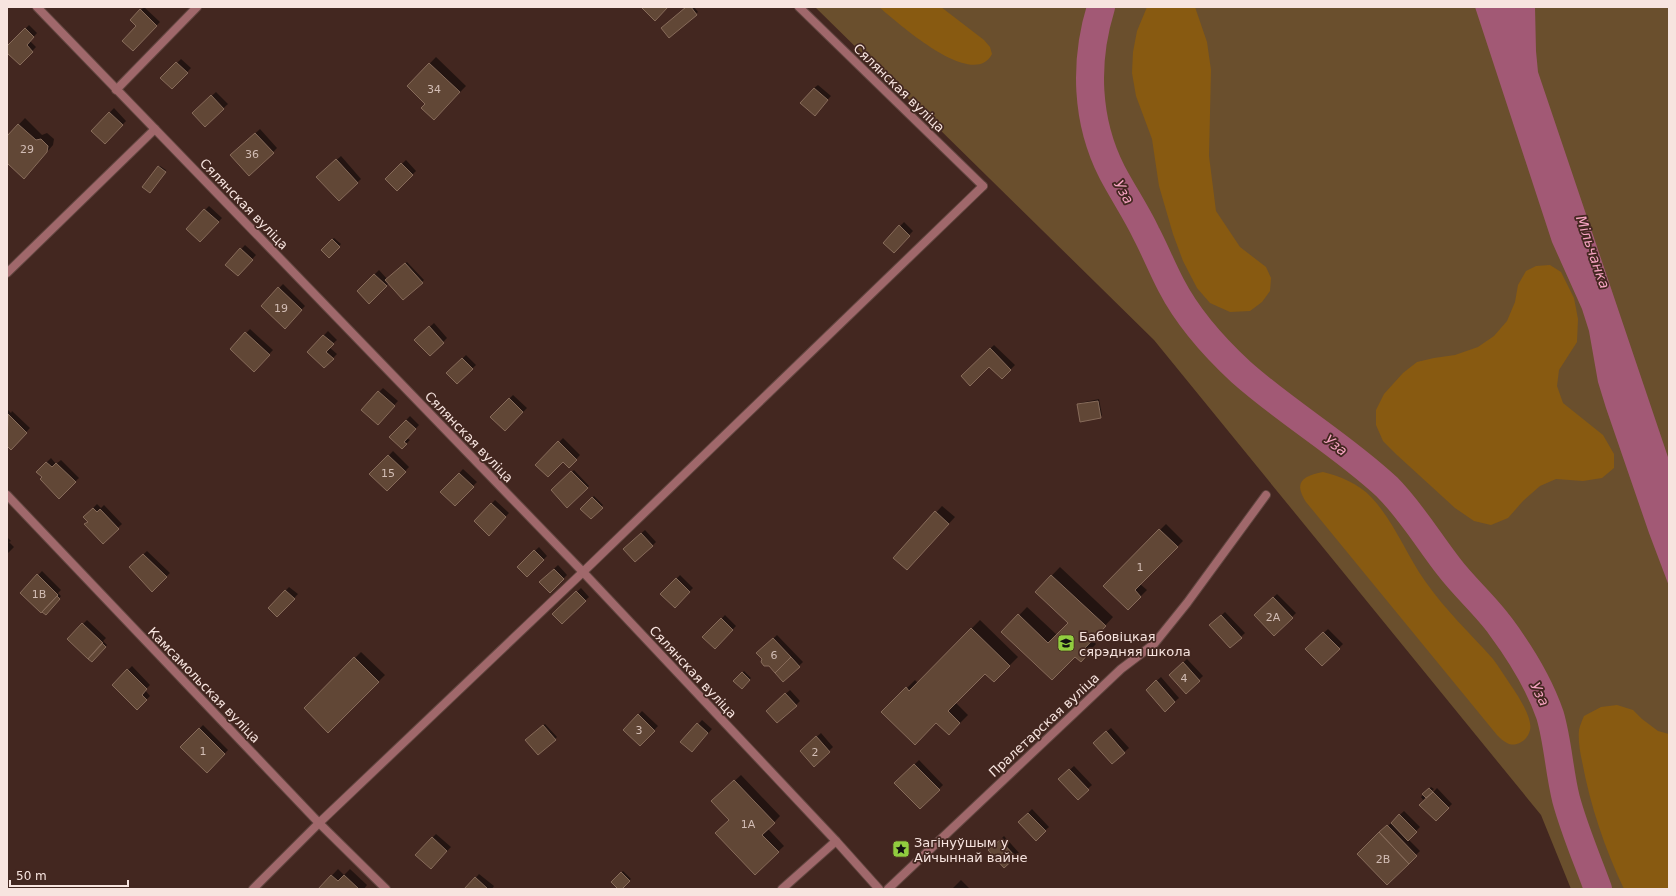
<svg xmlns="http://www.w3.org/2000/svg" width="1676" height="896" font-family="'DejaVu Sans',sans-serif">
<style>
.green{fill:#6a4f2d}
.forest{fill:#885a11}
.water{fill:#a25975}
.shadow{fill:#0007}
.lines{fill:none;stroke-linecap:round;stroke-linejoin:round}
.river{stroke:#a25975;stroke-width:28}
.building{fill:#614736;stroke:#876b5a}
.service-casing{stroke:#60453f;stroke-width:10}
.minor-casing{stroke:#60453f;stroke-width:10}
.tertiary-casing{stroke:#60453f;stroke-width:10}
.service{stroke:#a0686b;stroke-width:8}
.minor{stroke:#a0686b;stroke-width:8}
.tertiary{stroke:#a0686b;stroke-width:8}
.labels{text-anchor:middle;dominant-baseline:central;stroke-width:3.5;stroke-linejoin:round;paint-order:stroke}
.number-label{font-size:11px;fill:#d2bdb5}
.street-label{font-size:13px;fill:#f7e4df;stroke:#432720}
.poi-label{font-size:13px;fill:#f7e4df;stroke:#432720;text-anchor:start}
.water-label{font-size:14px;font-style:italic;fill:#f7a4c2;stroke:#432720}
</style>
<rect width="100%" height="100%" fill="#432720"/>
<!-- green -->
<path class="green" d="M815 7H1090C1072 61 1078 124 1102 176 1111 193 1121 209 1130 226 1147 258 1161 290 1179 320L1197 307C1181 279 1167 250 1152 221 1141 202 1127 184 1118 164 1094 106 1097 66 1113 7H1669V889H1571L1541 815 1154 340Z"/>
<!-- forest -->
<path class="forest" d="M879 7H941L984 40 990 47 992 54C973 91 897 22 879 7Z
M1147 7H1195L1207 42 1211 70 1209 156 1216 211 1240 247 1266 267 1271 278 1270 291 1262 302 1250 311 1230 312 1210 303 1197 288 1183 261 1173 234 1159 186 1152 139 1136 96 1132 73 1133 52 1137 31Z
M1550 265 1561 272 1574 298 1578 319 1577 342 1559 370 1557 386 1563 403 1603 435 1614 454V468L1602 478 1583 481 1556 479 1540 486 1523 501 1508 518 1491 525 1474 521 1455 508 1397 455 1383 441 1376 425V410L1384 394 1403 373 1417 362 1434 358 1455 355 1478 347 1494 336 1507 321 1515 302 1518 285 1526 271 1536 266Z
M1323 472C1340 476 1359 484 1371 497 1394 521 1406 554 1425 581 1445 610 1470 633 1493 659 1499 667 1504 675 1510 684 1517 694 1533 718 1530 730 1528 740 1516 748 1507 743 1503 741 1500 738 1497 735L1306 502C1293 482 1303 476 1323 472Z
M1617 705 1633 710 1642 719 1658 731 1669 734V889H1624C1605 849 1590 805 1582 761 1580 752 1578 740 1579 730 1580 725 1582 721 1584 716L1601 707Z"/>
<!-- water -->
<path class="water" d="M1475 7H1535L1536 51 1538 72 1669 460V586L1649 533 1606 408 1598 382 1589 331 1582 309 1552 242Z"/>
<!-- shadow -->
<path class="shadow" d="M144 7 160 22 133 49 138 26 131 20Z
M687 7H694L698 12 669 37Z
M29 25 37 33 30 41 36 47 20 64 7 51V48Z
M436 57 466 86 434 119 427 104 408 86Z
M181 59 191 68 172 88 162 78Z
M818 85 831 96 818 110 814 88Z
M216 92 228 104 205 125 193 113Z
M114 108 126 121 105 143 92 131Z
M25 118 42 135 47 133 54 139 53 145 30 171 7 161V137Z
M260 129 277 148 273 152 232 155Z
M341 156 361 179 339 199 322 173Z
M406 160 416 171 397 190 386 179Z
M160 166 166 170 151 190 158 167Z
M209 206 222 218 200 241 187 229Z
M904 222 913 231 894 251 884 243Z
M334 238 341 244 329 256 323 250Z
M245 245 256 255 238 274 227 264Z
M407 262 424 280 403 299 389 283 369 302 358 291 379 270 387 279Z
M283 284 305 306 285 327 262 306Z
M434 323 447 338 430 355 416 340Z
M250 329 273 350 254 370 231 349Z
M328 331 337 340 329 347 337 354 324 367 308 352Z
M994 345 1015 365 1002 378 989 365 962 376Z
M466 355 476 365 457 383 448 373Z
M383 388 398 401 381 419 379 392Z
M513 395 527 408 505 430 491 417Z
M1099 399 1102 415 1100 417 1078 404 1080 403Z
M7 409 11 413 12 411 30 428 11 448 7 444Z
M410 416 419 425 407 438 410 440 402 448 390 437Z
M563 438 580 455 569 467 563 461 537 465Z
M393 451 409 467 387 490 371 474Z
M51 458 56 464 61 460 79 478 59 497 37 472Z
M463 469 477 482 455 504 442 492Z
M574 470 589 486 568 507 552 490Z
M594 496 603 505 591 518 582 509Z
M495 500 509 513 489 534 475 521Z
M97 504 101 508 104 505 122 524 103 542 84 517Z
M942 506 955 517 913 562 895 558Z
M1166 524 1183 541 1140 584 1147 590 1128 609 1104 586Z
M645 530 656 542 652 546 628 545Z
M7 537 11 541 9 542 14 547 7 554Z
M539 547 547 556 527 576 518 567Z
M147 551 170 573 152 590 130 567Z
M558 565 567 575 550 592 540 582Z
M1060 567 1113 617 1092 640 1096 644 1081 660 1075 655 1003 632 1027 607 1057 635 1069 623 1036 592Z
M42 571 61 590 58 593 61 596 46 613 48 607 47 605 21 593Z
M680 575 693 588 675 606 662 594Z
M289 587 298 594 277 616 269 608Z
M581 588 589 597 562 623 553 614Z
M1277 594 1296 613 1274 635 1255 615Z
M1225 612 1245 633 1230 647 1211 625Z
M725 615 736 626 715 648 704 637Z
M87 620 106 638 103 641 107 645 92 661 68 639Z
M980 620 1018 657 994 681 985 672 955 702 968 715 949 734 936 722 883 712 915 680 918 683Z
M1328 629 1343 644 1322 665 1307 649Z
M777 635 803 662 783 681 762 649Z
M361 652 385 675 328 732 305 708Z
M1187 659 1203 676 1186 692 1170 675Z
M132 666 150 685 145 690 150 696 137 709 113 685Z
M744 671 751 678 742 688 735 681Z
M1161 677 1179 698 1165 710 1151 686Z
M790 690 800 701 796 705 771 707Z
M642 711 658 726 640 745 624 730Z
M702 720 712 729 696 747 682 742Z
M545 724 557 737 538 754 527 740Z
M203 725 228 750 207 772 182 747Z
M1111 728 1129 748 1112 763 1098 739Z
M821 733 833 747 814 765 801 751Z
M919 760 943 785 920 808 896 783Z
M1074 766 1092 785 1078 798 1060 779Z
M741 775 780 816 768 829 784 846 755 873 731 820 713 801Z
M1431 787 1434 789 1423 800 1421 797Z
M1437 788 1452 804 1436 820 1421 805Z
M1032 809 1049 827 1036 839 1019 822Z
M1404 811 1420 827 1408 839 1420 851 1387 883 1358 854Z
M436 834 451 847 435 864 416 854Z
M1004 836 1019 853 1005 866 990 850Z
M338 869 344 875 350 869 367 885 364 889H319Z
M623 871 631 879 619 889 612 882Z
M479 874 494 886 492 889H466Z
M961 880 970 889H952Z"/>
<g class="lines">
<!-- river -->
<path class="river" d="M1101 7C1084 62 1086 121 1112 172 1123 193 1136 212 1146 233 1155 250 1162 268 1171 285 1188 318 1214 347 1241 372 1287 413 1342 445 1387 487 1411 511 1428 540 1449 567 1465 588 1486 606 1501 627 1521 654 1539 683 1550 715 1558 742 1559 771 1566 799 1574 829 1587 859 1598 889"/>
</g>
<!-- building -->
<path class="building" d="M641 7H668L655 21Z
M686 7H691L697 15 669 38 661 28Z
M140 9 157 26 133 51 122 41 136 26 130 20Z
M25 28 34 37 27 45 33 52 20 65 7 53V46Z
M176 62 188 73 172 89 160 78Z
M429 63 460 92 434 120 421 108 425 104 407 86Z
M814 88 828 100 815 116 800 103Z
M211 95 224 109 205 127 192 113Z
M109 112 123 125 105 144 91 131Z
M18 124 36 140 41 139 48 146 47 152 24 179 7 163V136Z
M255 133 274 153 249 176 230 155Z
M336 159 358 183 339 201 316 177Z
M401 163 413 175 397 191 385 179Z
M158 166 166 172 150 193 142 187Z
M204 209 219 222 200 242 186 229Z
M899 225 910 236 894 253 883 243Z
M332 239 340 247 329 258 321 250Z
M240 248 253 260 238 276 225 265Z
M405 263 423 283 403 300 385 280Z
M374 274 387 286 369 304 357 291Z
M278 287 302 310 285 329 261 306Z
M429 326 444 343 430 356 414 340Z
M245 332 270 355 254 372 230 349Z
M323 335 334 344 326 352 334 359 324 368 307 352Z
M990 348 1011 370 1002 379 989 367 970 386 961 376Z
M462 358 473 369 457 384 446 373Z
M378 391 395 406 378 425 361 410Z
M509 398 523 412 505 431 490 417Z
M1098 401 1101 418 1080 422 1077 404Z
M8 414 27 433 11 450 7 446Z
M406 420 416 429 404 442 407 444 402 449 389 437Z
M558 441 577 460 569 468 563 462 548 477 535 465Z
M388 455 406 472 387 491 369 474Z
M46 462 52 467 56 463 76 482 59 499 40 479 42 477 36 472Z
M571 471 588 488 567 508 551 490Z
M459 473 474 487 455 506 440 492Z
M592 497 603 508 591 519 580 509Z
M491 503 506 517 489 536 474 521Z
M93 508 97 512 100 509 119 529 103 544 84 524 88 522 83 517Z
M935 511 949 524 907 570 893 558Z
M1159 529 1178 547 1135 590 1141 597 1128 610 1103 586Z
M641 533 653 546 635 562 623 549Z
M534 550 544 560 527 577 517 567Z
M143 554 167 577 152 592 129 567Z
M554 569 564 579 550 593 539 582Z
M37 574 58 595 41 613 20 593Z
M1051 575 1106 626 1084 649 1089 653 1081 662 1075 657 1052 680 1001 632 1018 614 1048 643 1068 623 1035 592Z
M676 578 690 592 675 608 660 594Z
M285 590 295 599 277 617 268 608Z
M576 591 586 601 562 624 552 614Z
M57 596 60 599 46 615 42 612Z
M1273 597 1293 618 1274 636 1254 615Z
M1221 615 1242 638 1230 648 1209 625Z
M721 618 733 630 715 649 702 637Z
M82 623 103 643 88 659 67 639Z
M971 628 1010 666 994 682 985 674 948 711 960 723 949 735 936 723 915 745 881 712 906 687 909 691Z
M1323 632 1340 649 1322 666 1305 649Z
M773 638 791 657 775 673 769 666H764L761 662 762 659 756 653Z
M102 643 106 647 92 662 88 659Z
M354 657 379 682 328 733 304 708Z
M791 657 800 667 783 682 775 673Z
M1183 662 1200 681 1186 694 1169 675Z
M127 669 147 689 142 695 147 700 137 710 112 685Z
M742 672 750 680 742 689 733 681Z
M1156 680 1175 702 1165 712 1146 690Z
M785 693 797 706 777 723 766 711Z
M638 714 655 731 640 746 623 730Z
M697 723 708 733 692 752 680 742Z
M543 725 556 740 538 755 525 740Z
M199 728 225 754 207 773 180 747Z
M1106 731 1125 753 1112 764 1093 743Z
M816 736 830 752 814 767 800 751Z
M914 764 940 790 920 809 894 783Z
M1069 769 1089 790 1078 800 1058 779Z
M734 780 775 823 762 835 779 852 755 875 715 833 729 820 711 801Z
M1429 788 1433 792 1426 798 1422 794Z
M1433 792 1449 808 1436 821 1419 805Z
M1028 813 1046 831 1036 841 1018 822Z
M1399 814 1417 832 1408 841 1391 823Z
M1387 825 1417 856 1409 864 1379 832Z
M1379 832 1409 864 1387 885 1357 854Z
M432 837 447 851 431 869 415 855Z
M1000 840 1016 857 1004 868 988 850Z
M621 872 630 881 622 889H618L611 882Z
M331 875 338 881 344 875 359 889H318Z
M475 877 488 889H464Z"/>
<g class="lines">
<defs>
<path id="service" d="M7 273 155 129
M253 889 319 823 583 572 983 186
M782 889 836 841"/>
<path id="minor" d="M799 7 983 186
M116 90 197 7
M7 495 319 823 386 889
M888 889 1121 669 1154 644 1187 603 1266 495"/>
<path id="tertiary" d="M37 7 583 572 836 841 879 889"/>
</defs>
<!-- service casing -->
<use href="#service" class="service-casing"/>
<!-- minor casing -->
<use href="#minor" class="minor-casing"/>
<!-- tertiary casing -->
<use href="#tertiary" class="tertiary-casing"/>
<!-- service -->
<use href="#service" class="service"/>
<!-- minor -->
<use href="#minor" class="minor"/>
<!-- tertiary -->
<use href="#tertiary" class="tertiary"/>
</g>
<!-- icons -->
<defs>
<symbol id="school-square" viewBox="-11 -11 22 22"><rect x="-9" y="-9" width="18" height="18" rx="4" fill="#91cd3f" stroke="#432720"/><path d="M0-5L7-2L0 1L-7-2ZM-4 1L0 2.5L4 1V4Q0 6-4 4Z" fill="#111"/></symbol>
<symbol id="sight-square" viewBox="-11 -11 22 22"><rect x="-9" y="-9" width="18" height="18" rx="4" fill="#91cd3f" stroke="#432720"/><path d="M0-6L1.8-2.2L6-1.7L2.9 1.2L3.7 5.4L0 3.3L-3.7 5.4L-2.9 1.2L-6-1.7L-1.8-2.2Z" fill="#111"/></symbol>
</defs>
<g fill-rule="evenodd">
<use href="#school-square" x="1056" y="633" width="20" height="20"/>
<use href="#sight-square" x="891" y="839" width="20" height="20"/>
</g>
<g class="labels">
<!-- number labels -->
<g class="number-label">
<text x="434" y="89">34</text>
<text x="27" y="149">29</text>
<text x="252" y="154">36</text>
<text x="281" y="308">19</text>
<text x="388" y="473">15</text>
<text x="1140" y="567">1</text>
<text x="39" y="594">1В</text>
<text x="1273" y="617">2А</text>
<text x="774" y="655">6</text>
<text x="1184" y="678">4</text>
<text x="639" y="730">3</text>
<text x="203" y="751">1</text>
<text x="815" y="752">2</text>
<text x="748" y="824">1А</text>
<text x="1383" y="859">2В</text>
</g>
<!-- street labels -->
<g class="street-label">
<text transform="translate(899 88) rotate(44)">Сялянская вуліца</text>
<text transform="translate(244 204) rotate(46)">Сялянская вуліца</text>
<text transform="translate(469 437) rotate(46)">Сялянская вуліца</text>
<text transform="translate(693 672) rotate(47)">Сялянская вуліца</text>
<text transform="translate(204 685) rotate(46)">Камсамольская вуліца</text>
<text transform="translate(1044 725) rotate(-43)">Пралетарская вуліца</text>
</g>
<!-- poi labels -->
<g class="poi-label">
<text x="1079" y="636">Бабовіцкая<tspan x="1079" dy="15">сярэдняя школа</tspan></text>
<text x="914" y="842">Загінуўшым у<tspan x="914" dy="15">Айчыннай вайне</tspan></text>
</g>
<!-- water labels -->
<g class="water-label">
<text transform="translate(1124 192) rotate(60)">Уза</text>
<text transform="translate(1593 252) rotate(71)">Мільчанка</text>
<text transform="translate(1336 445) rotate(38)">Уза</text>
<text transform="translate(1540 694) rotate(64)">Уза</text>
</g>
</g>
<!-- border -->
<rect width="1676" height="896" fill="none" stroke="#f7e4df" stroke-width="16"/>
<!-- scale -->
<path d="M10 880v6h118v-6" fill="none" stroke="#f7e4df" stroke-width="2"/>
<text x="16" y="880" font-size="12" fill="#f7e4df" stroke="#432720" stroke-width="3" paint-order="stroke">50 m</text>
</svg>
